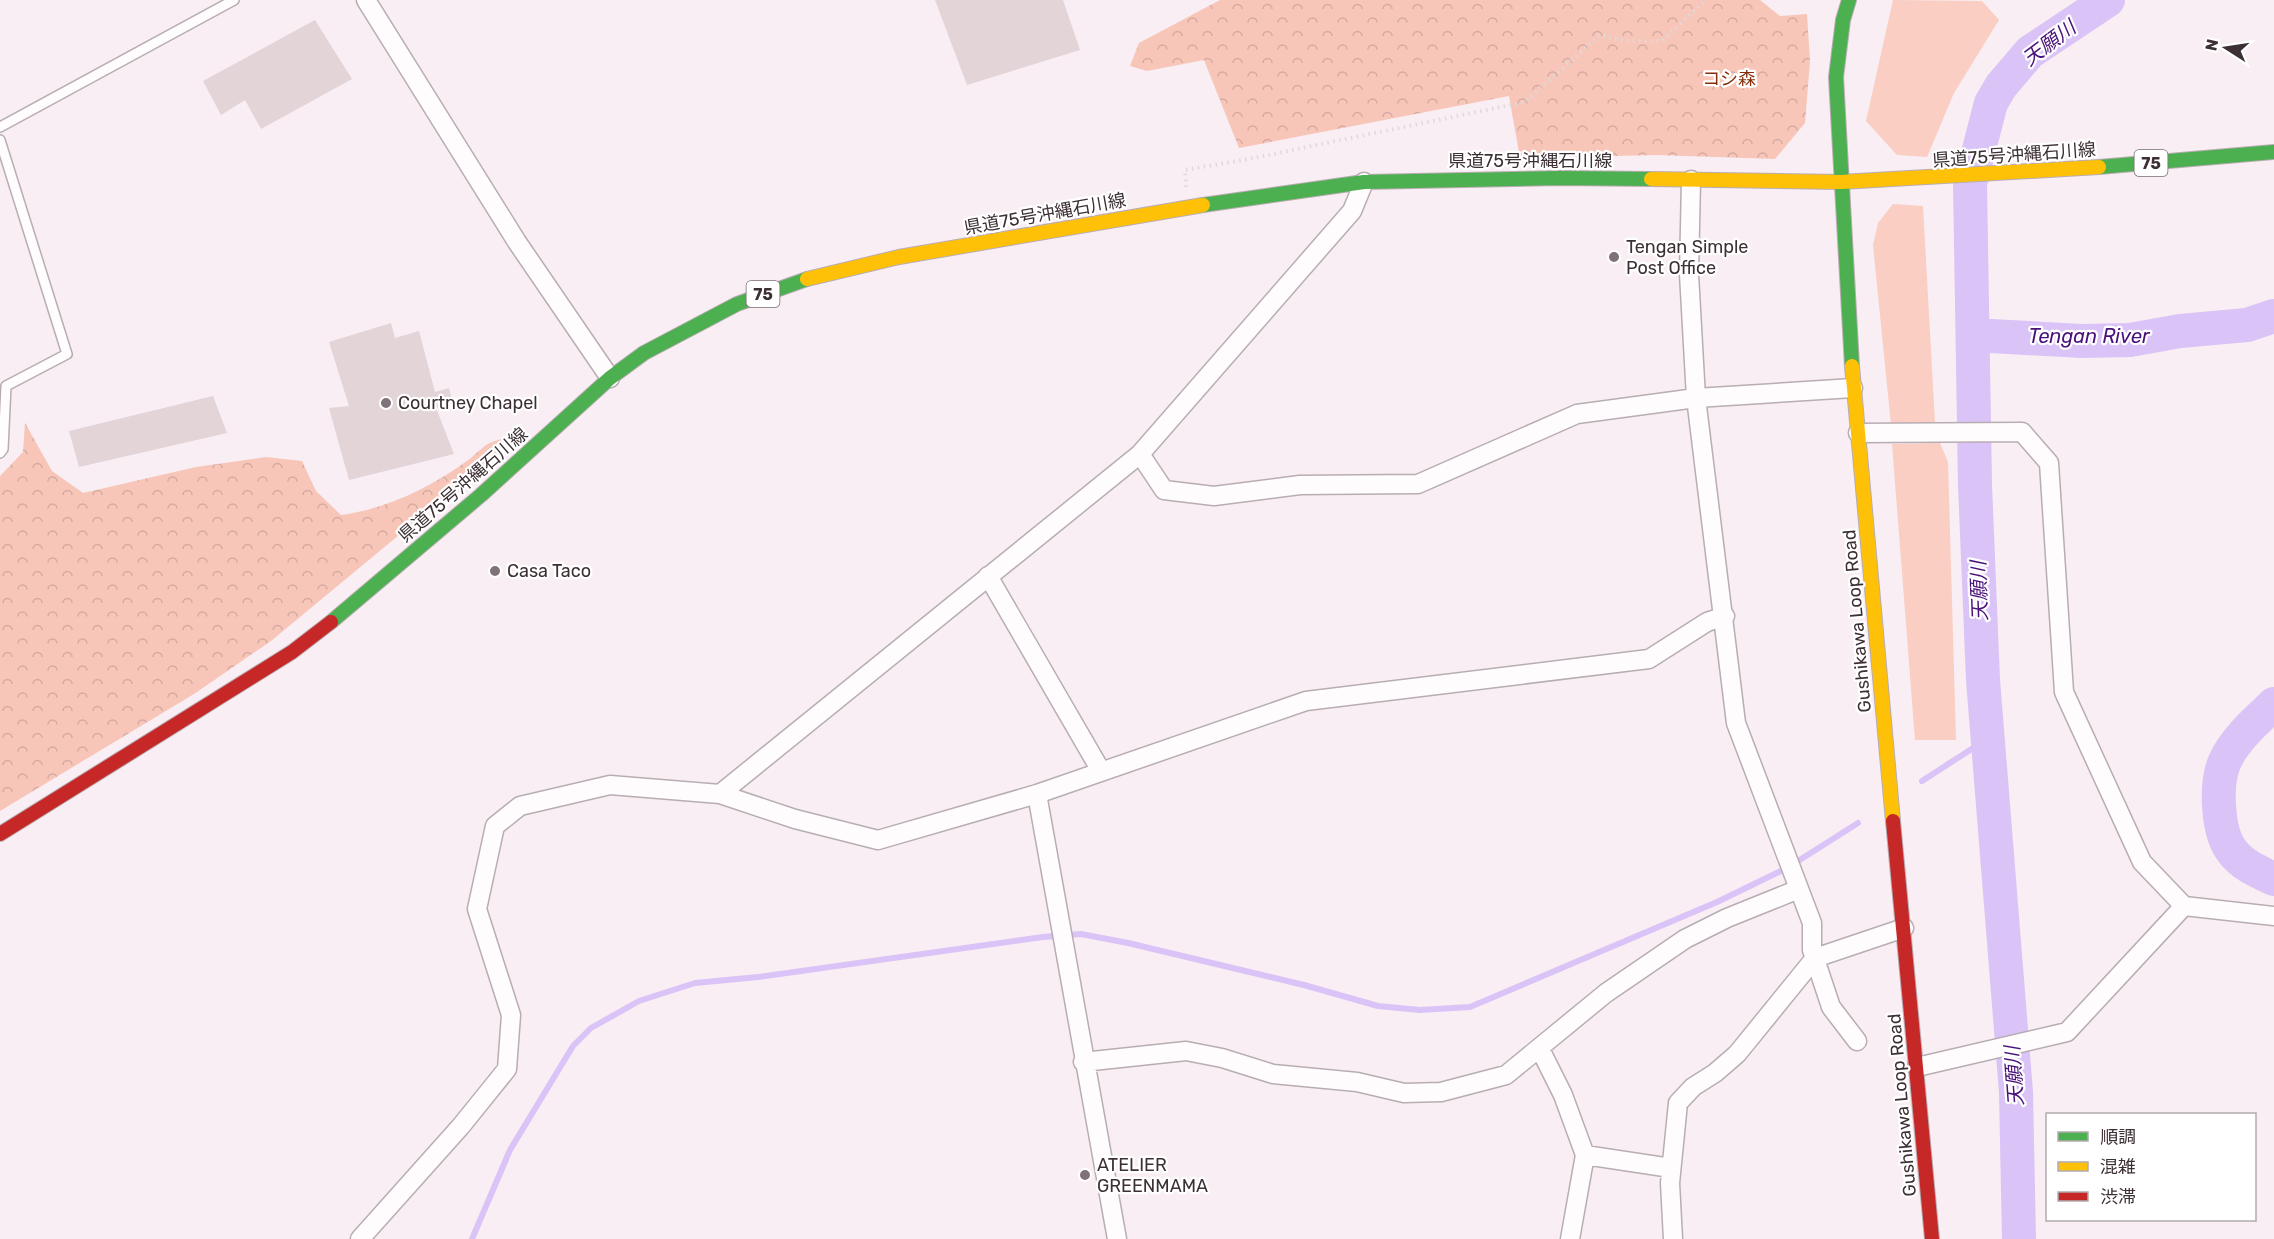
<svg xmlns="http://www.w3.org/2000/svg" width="2274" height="1239" font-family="Rubik,'Noto Sans JP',sans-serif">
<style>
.green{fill:#facec3}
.forest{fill:url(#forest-crowns)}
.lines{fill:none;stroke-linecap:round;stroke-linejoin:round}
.stream{stroke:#dac3f6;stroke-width:6}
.river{stroke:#dac3f6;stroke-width:34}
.building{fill:#e2d4d7}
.lane-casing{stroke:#b8adb2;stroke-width:12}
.street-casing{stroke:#b8adb2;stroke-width:21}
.fast-casing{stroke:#b8adb2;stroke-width:16}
.slow-casing{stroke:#b8adb2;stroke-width:16}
.jam-casing{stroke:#b8adb2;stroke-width:16}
.path{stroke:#dedadb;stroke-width:4;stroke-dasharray:1.5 4.5;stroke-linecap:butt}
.lane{stroke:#fefcfd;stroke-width:9}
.street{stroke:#fefcfd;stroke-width:18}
.fast{stroke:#4caf50;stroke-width:14}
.slow{stroke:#ffc107;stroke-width:14}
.jam{stroke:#c62828;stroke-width:14}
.poi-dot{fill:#7f7278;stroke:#fff;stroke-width:2}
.labels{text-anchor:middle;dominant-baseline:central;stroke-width:4.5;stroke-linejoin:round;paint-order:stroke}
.shield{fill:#fff;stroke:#776e72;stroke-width:1.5}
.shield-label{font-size:16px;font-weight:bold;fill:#3d3035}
.park-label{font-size:18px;fill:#862f09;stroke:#fff}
.street-label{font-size:18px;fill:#3d3035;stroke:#fff}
.poi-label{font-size:18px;fill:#3d3035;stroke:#fff;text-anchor:start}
.water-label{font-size:20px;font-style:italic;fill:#491179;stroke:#fff}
</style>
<defs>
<pattern id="forest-crowns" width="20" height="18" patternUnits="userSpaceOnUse" patternTransform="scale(1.5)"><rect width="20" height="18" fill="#f7c6b9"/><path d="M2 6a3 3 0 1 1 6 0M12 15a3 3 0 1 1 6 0" fill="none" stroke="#d5aaa0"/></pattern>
</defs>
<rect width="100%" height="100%" fill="#f9eef3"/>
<!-- green -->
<path class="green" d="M1893 0 1982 1 1999 20 1954 93 1927 157 1897 155 1866 121Z
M1893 204 1923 206 1935 423 1891 425 1873 245 1878 223Z
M1940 443 1948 462 1956 740H1915L1892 444Z"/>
<!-- forest -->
<path class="forest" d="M1220 0H1760L1780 16 1807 14 1810 61 1805 123 1775 159 1657 155 1520 158 1509 96 1239 148 1204 60 1147 71 1130 66 1139 43Z
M25 423 52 471 83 493 196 467 266 457 302 461 316 491 341 515C386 509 427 489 464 463 485 448 484 440 512 438L492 458 271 641 194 694 0 811V476L23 452Z"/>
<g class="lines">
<!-- stream -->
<path class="stream" d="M1922 781 1987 739
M472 1239 510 1150 573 1046 591 1028 639 1001 695 983 758 977 1043 937 1081 934 1128 943 1304 985 1378 1006 1420 1010 1470 1007 1717 902 1787 868 1858 823"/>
<!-- river -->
<path class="river" d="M1973 335 2082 341 2130 340 2180 331 2247 325 2274 316
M2274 704C2257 720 2235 739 2225 761 2215 783 2217 832 2232 851 2242 865 2259 872 2274 879
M2019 1239 2016 1092 1983 680 1975 485 1970 184 1991 103 2001 86 2030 52 2108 0"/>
</g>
<!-- building -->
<path class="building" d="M935 0H1063L1080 50 967 85Z
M315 20 352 79 261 129 245 100 221 115 203 81Z
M391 323 395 338 419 331 435 392 449 388 453 404 436 408 454 454 349 480 329 408 349 406 329 342Z
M213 396 227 433 79 467 69 431Z"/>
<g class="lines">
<defs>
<path id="lane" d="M0 127 234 0
M0 140 67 354 6 386 3 449 0 453"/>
<path id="street" d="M366 0 517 242 610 378
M1691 180 1689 274 1696 398 1736 723 1812 923V950L1831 1007 1857 1041
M1858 433 2022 432 2049 463 2064 692 2142 862 2184 906 2274 916
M1140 454 1164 490 1214 496 1300 485 1418 484 1577 414 1696 398 1853 388
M988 576 1101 771
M720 794 1140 454 1352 211 1364 182
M1037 794 1117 1239
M1540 1049 1563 1095 1585 1155 1671 1168
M1083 1062 1186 1051 1222 1058 1273 1074 1357 1082 1404 1093 1441 1092 1506 1075 1606 993 1685 939 1727 918 1799 889
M1917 1067 2067 1032 2184 906
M360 1239 461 1126 507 1069 511 1015 477 909 495 826 520 806 610 785 720 794 795 819 878 840 1037 794 1306 701 1649 659 1707 622 1725 616
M1570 1239 1585 1155
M1673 1239 1670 1183 1678 1103 1693 1087 1715 1073 1737 1054 1815 958 1904 928"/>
<path id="fast" d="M1849 0 1843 20 1836 77 1852 366
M2099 167 2274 152
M1203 205 1364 182 1561 178 1651 179
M331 622 481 495 610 378 644 353 737 304 807 279"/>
<path id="slow" d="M1651 179 1841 182 2099 167
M807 279 899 257 1203 205
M1852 366 1893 821"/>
<path id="jam" d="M1893 821 1932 1239
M0 834 292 652 331 622"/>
</defs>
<!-- lane casing -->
<use href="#lane" class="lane-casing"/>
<!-- street casing -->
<use href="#street" class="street-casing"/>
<!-- fast casing -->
<use href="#fast" class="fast-casing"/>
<!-- slow casing -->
<use href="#slow" class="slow-casing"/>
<!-- jam casing -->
<use href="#jam" class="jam-casing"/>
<!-- path -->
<path class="path" d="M1186 187 1185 170 1244 160 1525 102 1600 35 1624 41H1662L1706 0"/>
<!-- lane -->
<use href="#lane" class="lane"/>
<!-- street -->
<use href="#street" class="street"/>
<!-- fast -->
<use href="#fast" class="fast"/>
<!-- slow -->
<use href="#slow" class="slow"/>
<!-- jam -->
<use href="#jam" class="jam"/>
</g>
<!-- markers -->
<g class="poi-dot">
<circle cx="1614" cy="257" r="6"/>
<circle cx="386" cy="403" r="6"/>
<circle cx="495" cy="571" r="6"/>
<circle cx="1085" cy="1175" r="6"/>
</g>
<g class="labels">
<!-- shield labels -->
<g class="shield">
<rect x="2134.5" y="150" width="33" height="26" rx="4.5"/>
<rect x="746.5" y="281" width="33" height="26" rx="4.5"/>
</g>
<g class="shield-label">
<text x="2151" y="163">75</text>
<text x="763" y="294">75</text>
</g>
<!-- park labels -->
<g class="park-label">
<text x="1729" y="79">コシ森</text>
</g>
<!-- street labels -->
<g class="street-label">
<text transform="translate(2014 155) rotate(-4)">県道75号沖縄石川線</text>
<text x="1530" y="161">県道75号沖縄石川線</text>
<text transform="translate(1045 214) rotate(-10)">県道75号沖縄石川線</text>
<text transform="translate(463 485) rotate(-41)">県道75号沖縄石川線</text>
<text transform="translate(1857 621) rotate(-95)">Gushikawa Loop Road</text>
<text transform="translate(1902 1105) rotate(-95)">Gushikawa Loop Road</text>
</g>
<!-- poi labels -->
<g class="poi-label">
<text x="1626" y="247">Tengan Simple<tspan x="1626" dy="21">Post Office</tspan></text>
<text x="398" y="403">Courtney Chapel</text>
<text x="507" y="571">Casa Taco</text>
<text x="1097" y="1165">ATELIER<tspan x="1097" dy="21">GREENMAMA</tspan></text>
</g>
<!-- water labels -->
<g class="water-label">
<text transform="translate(2049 43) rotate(-37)">天願川</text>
<text x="2089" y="336">Tengan River</text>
<text transform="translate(1979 591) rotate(-92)">天願川</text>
<text transform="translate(2014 1076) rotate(-94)">天願川</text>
</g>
</g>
<!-- legend -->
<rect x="2046" y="1113" width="210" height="108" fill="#ffffff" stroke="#b1acae" stroke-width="1.5"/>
<rect x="2058" y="1132" width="30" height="9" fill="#4caf50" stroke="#b1acae" stroke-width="1.5"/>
<text x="2100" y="1143" font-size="18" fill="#3d3035">順調</text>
<rect x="2058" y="1162" width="30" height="9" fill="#ffc107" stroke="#b1acae" stroke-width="1.5"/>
<text x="2100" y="1173" font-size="18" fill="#3d3035">混雑</text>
<rect x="2058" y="1192" width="30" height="9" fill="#c62828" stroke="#b1acae" stroke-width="1.5"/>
<text x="2100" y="1203" font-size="18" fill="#3d3035">渋滞</text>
<!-- north arrow -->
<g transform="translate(2226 48) rotate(282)" stroke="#ffffff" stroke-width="4.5" paint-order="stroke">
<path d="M0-4.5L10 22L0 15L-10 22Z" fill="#3d3035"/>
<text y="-9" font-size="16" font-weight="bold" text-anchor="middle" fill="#3d3035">N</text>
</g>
</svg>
